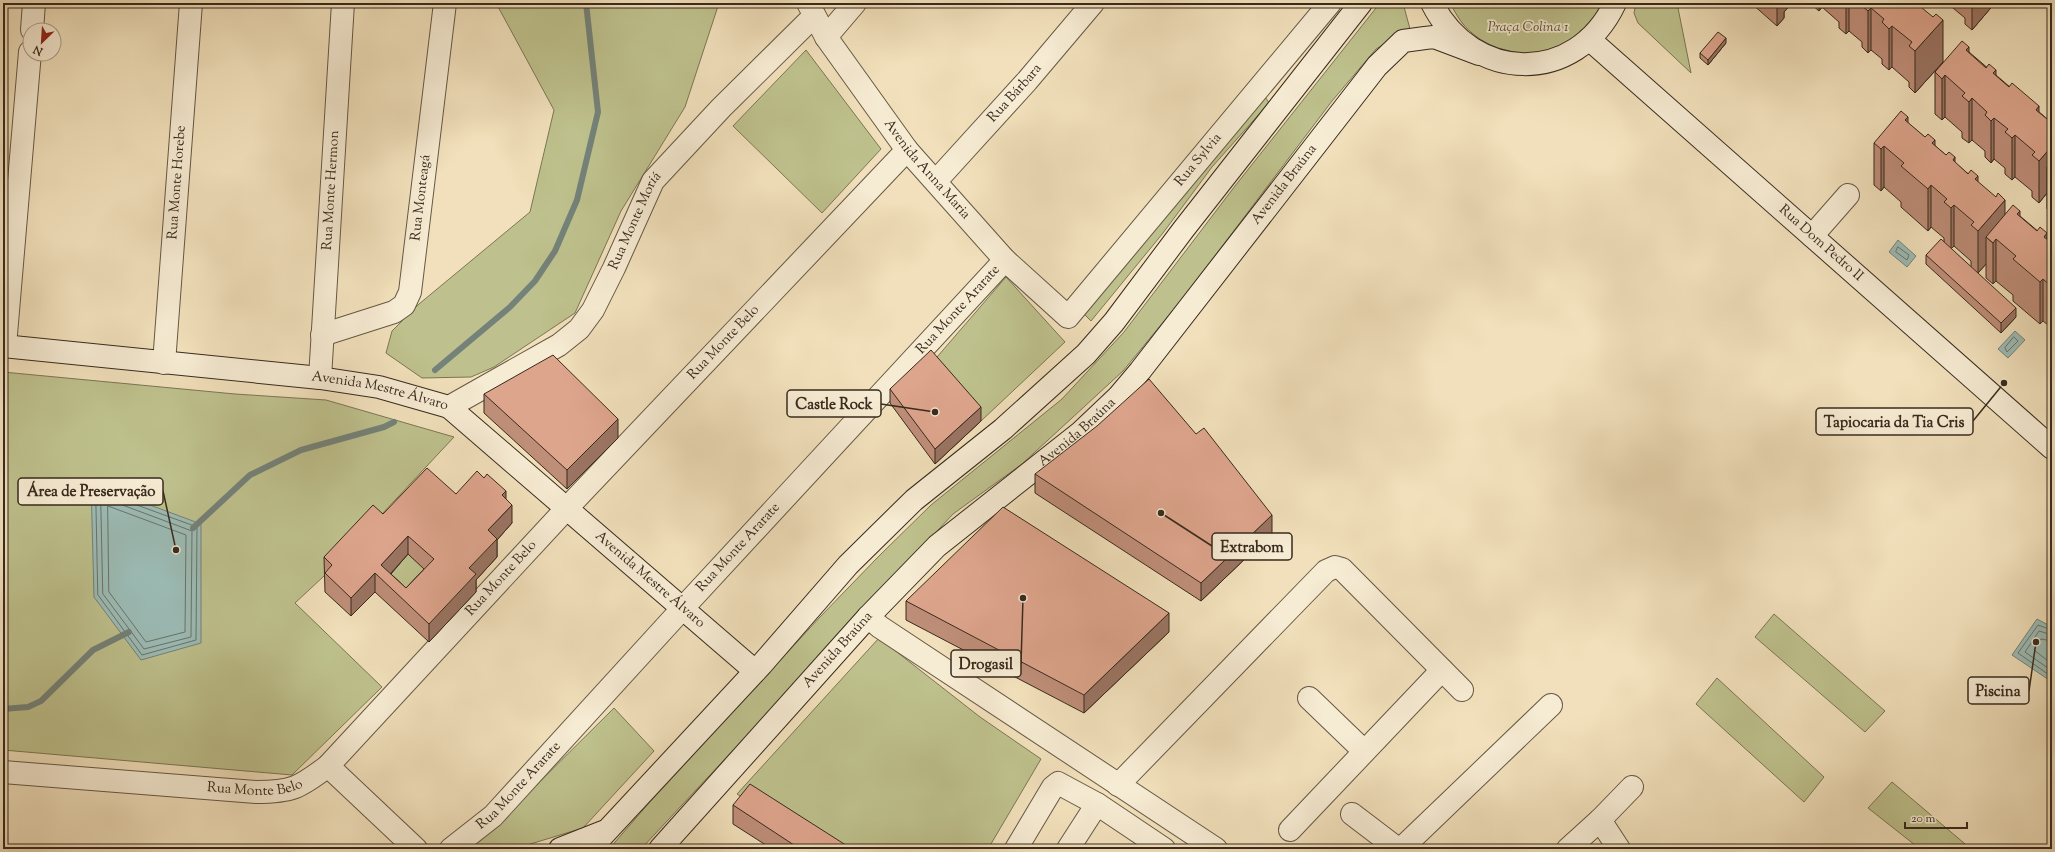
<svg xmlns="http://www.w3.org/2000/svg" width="2055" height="852" font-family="'Sorts Mill Goudy',serif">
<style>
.green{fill:#bec18d;stroke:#7b7655}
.water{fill:#9cbcb6;stroke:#748279}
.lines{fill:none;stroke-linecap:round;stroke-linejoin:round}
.shore{stroke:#6a736a;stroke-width:1}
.stream{stroke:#748279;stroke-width:6}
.street-casing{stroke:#665844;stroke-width:24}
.secondary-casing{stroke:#382a1d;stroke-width:24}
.street{stroke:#f6ebd3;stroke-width:22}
.secondary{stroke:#f6ebd3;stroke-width:22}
.wall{fill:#bf8e79;stroke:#382a1d;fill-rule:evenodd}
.shaded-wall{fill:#9b7463;stroke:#382a1d}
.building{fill:#dea58d;stroke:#382a1d;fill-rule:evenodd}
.labels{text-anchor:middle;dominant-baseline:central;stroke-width:3.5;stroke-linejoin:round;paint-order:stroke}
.park-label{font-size:14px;font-style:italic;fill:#5a5039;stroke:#f6ebd3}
.street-label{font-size:14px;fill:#382a1d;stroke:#f6ebd3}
.leader{fill:none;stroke:#382a1d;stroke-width:1.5}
.callout-dot{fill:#382a1d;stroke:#f6ebd3;stroke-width:1.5}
.callout{fill:#f6ebd3;stroke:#382a1d;stroke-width:1.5}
.callout-label{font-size:15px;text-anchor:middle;font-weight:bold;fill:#382a1d}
</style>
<rect width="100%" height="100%" fill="#f1e0bb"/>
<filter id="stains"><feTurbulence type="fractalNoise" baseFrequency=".005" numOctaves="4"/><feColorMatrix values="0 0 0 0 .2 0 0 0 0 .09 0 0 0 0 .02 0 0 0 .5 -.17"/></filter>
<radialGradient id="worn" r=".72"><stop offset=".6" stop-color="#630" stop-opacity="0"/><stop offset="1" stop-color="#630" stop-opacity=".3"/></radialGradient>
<!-- green -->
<path class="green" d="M496 3H719L685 107 621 211 575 313 494 367 471 377 422 378 386 353 392 331 419 304 530 212 554 110Z
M1380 3H1403L1410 29 1376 49 1332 101 1183 298 1123 371 1022 464 953 514 641 849H609L649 803 820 617 878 557 931 505 1062 399 1124 332 1235 186Z
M1450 3H1604C1598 12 1593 24 1585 31 1551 63 1494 60 1463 24 1458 18 1454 10 1450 3Z
M1636 3H1677L1691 73 1638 23 1634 13Z
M806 50 881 149 822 213 733 126Z
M1264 95 1269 103 1212 167 1163 233 1091 321 1082 312Z
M1006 277 1065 342 981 421 931 364Z
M3 372 235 394 326 400 454 437 324 576 295 603 382 687 292 775 3 750Z
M408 554 434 577 406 607 381 584Z
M1774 614 1885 711 1865 732 1755 637Z
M879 638 980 717 1041 759 988 849H823L737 794Z
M1717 678 1824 777 1804 802 1696 704Z
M614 708 654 751 583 828 514 849H466L487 834Z
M1892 782 1971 849H1920L1868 808Z"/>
<!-- water -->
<path class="water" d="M1898 240 1916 256 1907 267 1889 252Z
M2015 331 2025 340 2008 358 1998 349Z
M91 483 201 524V643L141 660 94 597Z
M2037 619 2052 627V682L2012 655Z"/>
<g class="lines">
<!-- shore -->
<path class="shore" d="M1898 247 1909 255 1907 260 1896 252Z
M2014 337 2018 341 2007 352 2005 348Z
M96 490 197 527 196 640 142 655 98 595Z
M101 497 192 531 191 637 144 649 103 594Z
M108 506 186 535 185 632 146 642 109 592Z
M2052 630 2038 625 2018 653 2052 677
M2052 635 2039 631 2025 652 2052 671
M2052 641 2041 639 2034 650 2052 664"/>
<!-- stream -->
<path class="stream" d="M435 370 510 307 535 281 555 251 577 200 598 112 586 3
M193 528 250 475 301 450 384 427 394 422
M3 709 28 707 41 701 93 650 129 632"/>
<defs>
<g id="street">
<path id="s1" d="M808 3 826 37 907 150 1005 260 1068 317 1330 3"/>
<path d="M32 30 34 3"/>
<path d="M826 37 855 3"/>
<path id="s2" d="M936 181 1027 81 1093 3"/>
<path d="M1812 236 1848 195"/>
<path id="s3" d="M322 335 394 312 404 305 410 292 445 3"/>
<path d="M5 346 30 52"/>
<path id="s4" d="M164 363 191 3"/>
<path id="s5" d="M320 378 343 3"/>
<path id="s6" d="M449 407 559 345 579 329 593 310 614 268 653 181 721 108 814 16"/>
<path d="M868 617 880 627 1216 849"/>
<path d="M1309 698 1364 751"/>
<path d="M328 766 416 849"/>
<path id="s7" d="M3 772 256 792C292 792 299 788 328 766L567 508 907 150"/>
<path d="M1118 785 1326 571 1335 567 1342 569 1462 690"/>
<path d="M1352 814 1398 849"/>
<path d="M1600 820 1619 849"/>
<path d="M1290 830 1442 670"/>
<path id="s8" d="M451 849 493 816 682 609 1005 260"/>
<path d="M1016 849 1053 787 1058 783 1097 804 1164 849"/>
<path d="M1068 849 1097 804"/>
<path d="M1401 849 1551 705"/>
<path d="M1568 849 1600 820 1632 787"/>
</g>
<g id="secondary">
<path d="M1432 3C1472 83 1576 86 1615 3"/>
<path id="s9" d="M1589 39 2052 448"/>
<path id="s10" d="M3 346 320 378 379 387 449 407 755 671"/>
<path d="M560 849 603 832"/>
<path d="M590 849 762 664 848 565 914 500 1003 429 1086 354 1114 322 1183 230 1361 3"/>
<path id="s11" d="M660 849 868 617 937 546 1080 433 1118 397 1140 371 1377 66 1403 41 1425 38 1434 37 1479 54"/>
</g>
</defs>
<!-- street casing -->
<use href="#street" class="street-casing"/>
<!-- secondary casing -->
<use href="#secondary" class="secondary-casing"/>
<!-- street -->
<use href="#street" class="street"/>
<!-- secondary -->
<use href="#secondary" class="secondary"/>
</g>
<!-- wall -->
<path class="wall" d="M1751 3H1792L1784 12V18L1777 26Z
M1812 3H1916L1943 62 1915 93 1909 87V82L1892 67 1889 70 1882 64V59L1871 50 1868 53 1862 47V42L1849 31 1846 34 1839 28V22L1822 7 1819 11 1812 5Z
M1940 3H1995L1972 30 1965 24V18L1947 3 1944 7Z
M1726 43 1708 65 1700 58V53Z
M1969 52 2052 123V213L2047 209V193L2039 203 2032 197V191L2015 177 2012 180 2005 174V168L1994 159 1991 163 1985 157V151L1972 140 1969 143 1962 138V132L1945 117 1942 120 1935 114V72Z
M1908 123 1978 182 2005 214 2020 216 2052 243V328L2043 321 2040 324 2013 301V295L1996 281 1993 284 1986 278V264L1978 273 2016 317 2001 333 1926 264V255L1944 242V238L1931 227 1928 231 1901 207V202L1884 187 1881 191 1874 185V143ZM1954 246 1971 261V267L1951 249Z
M890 389 981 421 935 464 890 403Z
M484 394 618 438 567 489 484 413Z
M1035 474 1272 533 1201 601 1035 493Z
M456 494 506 499 512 523 497 540V557L476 580V592L429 642 375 592 351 616 325 592 324 557 383 514ZM408 554 424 569 406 588 391 574Z
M906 601 1169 632 1084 713 906 620Z
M733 805 852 849H772L733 824Z"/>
<!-- shaded-wall -->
<path class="shaded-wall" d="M1777 3H1792L1784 12V18L1777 26Z
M1819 3H1822V7L1819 11Z
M1846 3H1849V31L1846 34Z
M1944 3H1947L1944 7Z
M1972 3H1995L1972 30Z
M1871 8V50L1868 53V11Z
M1943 20V62L1915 93V51Z
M1892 26V67L1889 70V29Z
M1726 38V43L1708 65V60Z
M1969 47V89L1966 50Z
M1996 70V112L1993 73Z
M1945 75V117L1942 120V79Z
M1972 98V140L1969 143V102Z
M2039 106V148L2036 110Z
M1908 117V159L1905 120Z
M1994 118V159L1991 163V121Z
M2015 135V177L2012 180V138Z
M1935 140V182L1932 143Z
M1884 146V187L1881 191V149Z
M2052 146V171L2047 167V193L2039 203V161Z
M1955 157V199L1953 160Z
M1978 176V218L1975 179Z
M1931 185V227L1928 231V189Z
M2005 200V241L1996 239V281L1993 284V243L1986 237V264L1978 273V231Z
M1954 205V246L1951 249V208Z
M2020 211V252L2017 214Z
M2047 233V275L2044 237Z
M2043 279V321L2040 324V282Z
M2016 308V317L2001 333V323Z
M981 407V421L935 464V449Z
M618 419V438L567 489V470Z
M506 491V510L502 495Z
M512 505V523L497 540V557L476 580V592L429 642V624L488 530Z
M1272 515V533L1201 601V583Z
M408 536V554L384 581 381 565Z
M375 573V592L351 616V598Z
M1169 613V632L1084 713V695Z"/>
<!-- building -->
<path class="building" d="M1864 3H1916L1933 17 1936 14 1943 20 1915 51 1909 46 1912 42 1892 26 1889 29 1882 22 1884 19 1871 8 1868 11 1862 6Z
M1718 32 1726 38 1708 60 1700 53Z
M1962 41 1969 47 1966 50 1986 68 1989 64 1996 70 1993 73 2009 87 2012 83 2039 106 2036 110 2052 123V146L2039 161 2032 155 2035 152 2015 135 2012 138 2005 132 2008 129 1994 118 1991 121 1985 115 1987 112 1972 98 1969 102 1962 96 1965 93 1945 75 1942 79 1935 72Z
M1901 111 1908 117 1905 120 1925 137 1928 134 1935 140 1932 143 1946 155 1949 152 1955 157 1953 160 1968 174 1971 170 1978 176 1975 179 1996 197 1998 193 2005 200 1978 231 1971 225 1974 222 1954 205 1951 208 1944 202 1947 199 1931 185 1928 189 1901 166 1904 163 1884 146 1881 149 1874 143Z
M2052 162V171L2047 167Z
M2013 205 2020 211 2017 214 2037 231 2040 227 2047 233 2044 237 2052 243V287L2043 279 2040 282 2013 259 2016 256 1996 239 1993 243 1986 237Z
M1941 239 2016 308 2001 323 1926 255Z
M931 350 981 407 935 449 890 389Z
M553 355 618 419 567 470 484 394Z
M1149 379 1196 434 1204 428 1272 515 1201 583 1035 474 1097 426Z
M427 468 456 494 477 471 484 478 487 474 506 491 502 495 512 505 488 530 497 539 469 568 476 574 429 624 375 573 351 598 325 573 332 565 324 557 373 505 383 514ZM408 536 434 559 406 588 381 565Z
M1003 507 1169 613 1084 695 906 601Z
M750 784 852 849H800L733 805Z
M702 844 710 849H696Z"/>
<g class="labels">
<!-- park labels -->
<g class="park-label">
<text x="1528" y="28">Praça Colina 1</text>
</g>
<!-- street labels -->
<g class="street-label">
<text stroke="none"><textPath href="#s2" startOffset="118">Rua Bárbara</textPath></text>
<text stroke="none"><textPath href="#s1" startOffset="614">Rua Sylvia</textPath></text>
<text stroke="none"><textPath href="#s1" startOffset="205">Avenida Anna Maria</textPath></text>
<text stroke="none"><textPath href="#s4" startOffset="181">Rua Monte Horebe</textPath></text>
<text stroke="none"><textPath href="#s11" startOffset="915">Avenida Braúna</textPath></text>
<text stroke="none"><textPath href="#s5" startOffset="188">Rua Monte Hermon</textPath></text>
<text stroke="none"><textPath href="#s3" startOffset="197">Rua Monteagá</textPath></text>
<text stroke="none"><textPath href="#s6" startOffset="274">Rua Monte Moriá</textPath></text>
<text stroke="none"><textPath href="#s9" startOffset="309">Rua Dom Pedro II</textPath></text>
<text stroke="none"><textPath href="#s8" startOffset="741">Rua Monte Ararate</textPath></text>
<text stroke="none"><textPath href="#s7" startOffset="912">Rua Monte Belo</textPath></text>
<text stroke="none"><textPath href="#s10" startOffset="380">Avenida Mestre Álvaro</textPath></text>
<text stroke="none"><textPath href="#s11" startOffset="591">Avenida Braúna</textPath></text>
<text stroke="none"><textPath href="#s8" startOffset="417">Rua Monte Ararate</textPath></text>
<text stroke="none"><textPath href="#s7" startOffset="588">Rua Monte Belo</textPath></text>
<text stroke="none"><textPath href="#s10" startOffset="716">Avenida Mestre Álvaro</textPath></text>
<text stroke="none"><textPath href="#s11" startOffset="267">Avenida Braúna</textPath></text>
<text stroke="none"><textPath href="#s7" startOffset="253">Rua Monte Belo</textPath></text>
<text stroke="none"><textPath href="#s8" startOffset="93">Rua Monte Ararate</textPath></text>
</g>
</g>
<!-- callouts -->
<path class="leader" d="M935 412L881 404M2004 383L1973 421M176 550L163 491M1161 513L1212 546M1023 598L1021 664M2036 642L2029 691"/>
<g class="callout-dot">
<circle cx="935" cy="412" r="4"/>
<circle cx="2004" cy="383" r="4"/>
<circle cx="176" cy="550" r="4"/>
<circle cx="1161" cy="513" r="4"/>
<circle cx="1023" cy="598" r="4"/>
<circle cx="2036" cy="642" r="4"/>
</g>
<g class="callout">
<rect x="787" y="390" width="94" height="27" rx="4"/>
<rect x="1816" y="408" width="157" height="27" rx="4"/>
<rect x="18" y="478" width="145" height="27" rx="4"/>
<rect x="1212" y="533" width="80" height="27" rx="4"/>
<rect x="951" y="650" width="70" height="27" rx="4"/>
<rect x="1968" y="677" width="61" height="27" rx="4"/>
</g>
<g class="callout-label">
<text x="834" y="409">Castle Rock</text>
<text x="1894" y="427">Tapiocaria da Tia Cris</text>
<text x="91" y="496">Área de Preservação</text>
<text x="1252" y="552">Extrabom</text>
<text x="986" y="669">Drogasil</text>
<text x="1998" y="696">Piscina</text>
</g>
<!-- margin -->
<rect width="2055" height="852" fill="none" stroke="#f1e0bb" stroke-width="16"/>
<rect x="4" y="4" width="2047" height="844" fill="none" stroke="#382a1d" stroke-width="2"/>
<rect x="8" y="8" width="2039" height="836" fill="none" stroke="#382a1d"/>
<!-- north arrow -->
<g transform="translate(42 42) rotate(205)"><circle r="19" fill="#f6ebd3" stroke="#aa9e8a"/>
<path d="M0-3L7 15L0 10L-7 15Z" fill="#8f2418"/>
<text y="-6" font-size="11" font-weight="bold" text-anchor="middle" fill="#382a1d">N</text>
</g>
<!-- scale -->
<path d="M1905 822v6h62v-6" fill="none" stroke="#382a1d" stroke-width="2"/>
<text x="1911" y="822" font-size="12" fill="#382a1d" stroke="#f6ebd3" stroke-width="3" paint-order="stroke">20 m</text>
<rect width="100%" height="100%" filter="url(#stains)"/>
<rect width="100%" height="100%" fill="url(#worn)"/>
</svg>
